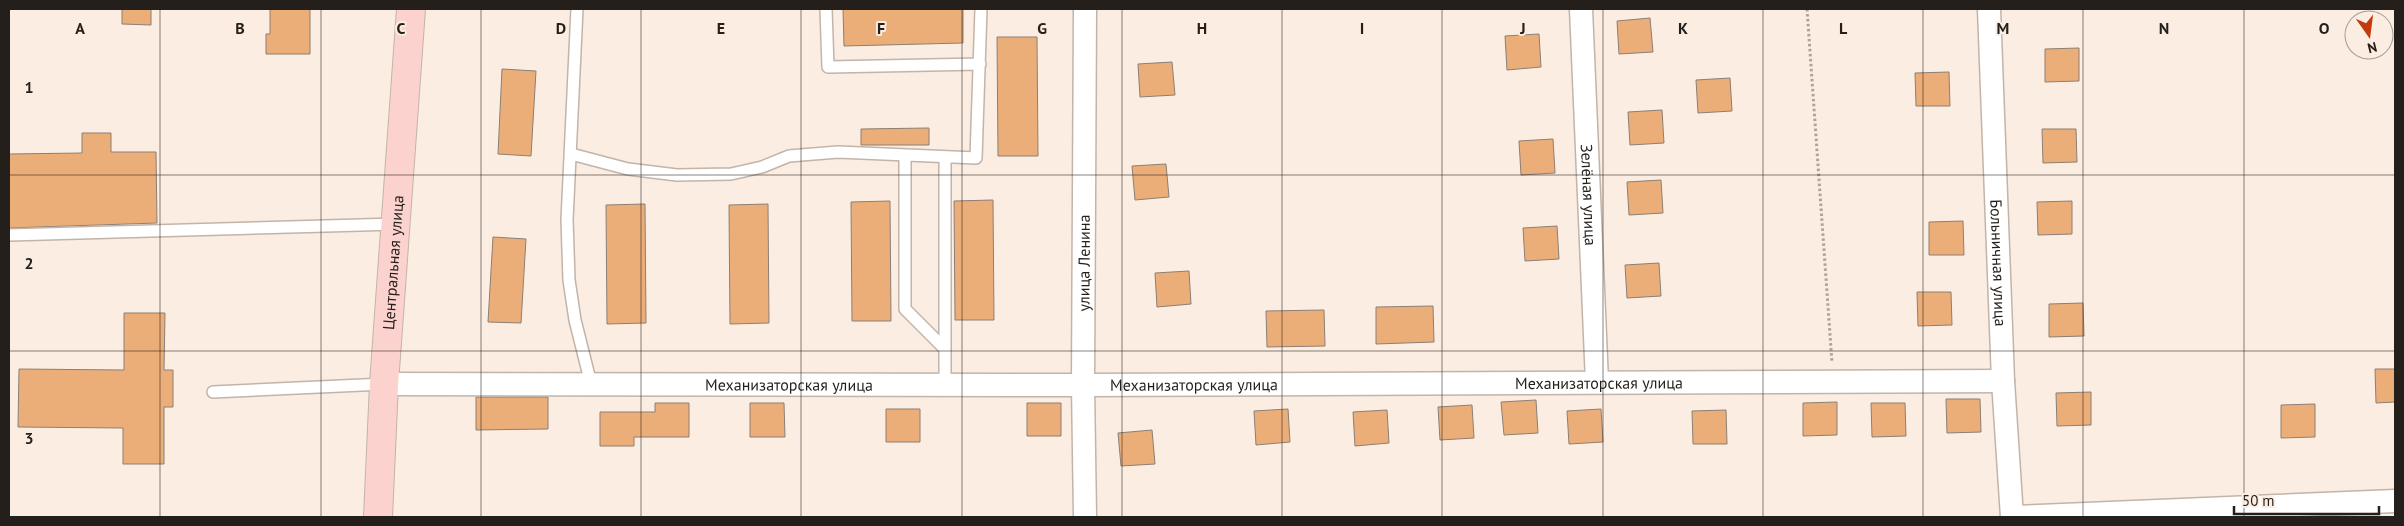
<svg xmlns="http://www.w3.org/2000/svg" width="2404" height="526" font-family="'PT Sans',sans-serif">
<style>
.building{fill:#ecae79;stroke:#8c7f75}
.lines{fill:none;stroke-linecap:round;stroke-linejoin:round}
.lane-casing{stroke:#c2b4a9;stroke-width:14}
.street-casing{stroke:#c2b4a9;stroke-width:25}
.secondary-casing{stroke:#c2b4a9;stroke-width:30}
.path{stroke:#aea39a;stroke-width:3;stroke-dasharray:2.5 2.5;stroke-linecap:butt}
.lane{stroke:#fff;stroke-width:11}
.street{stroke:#fff;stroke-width:22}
.secondary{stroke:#fcd2ce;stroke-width:28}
.grid{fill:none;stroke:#241f1a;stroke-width:1;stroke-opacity:0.55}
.labels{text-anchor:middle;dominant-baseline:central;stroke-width:4;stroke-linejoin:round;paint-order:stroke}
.street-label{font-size:16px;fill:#241f1a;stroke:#fbede1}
.grid-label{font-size:16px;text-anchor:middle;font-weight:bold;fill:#241f1a;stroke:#fbede1;stroke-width:4;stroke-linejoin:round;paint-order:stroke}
</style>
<rect width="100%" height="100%" fill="#fbede1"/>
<!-- building -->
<path class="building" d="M122 9H151V25L122 24Z
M270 9H310V54H266V34H270Z
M843 9H963V43L844 46Z
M1650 18 1653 52 1619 54 1617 21Z
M1539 34 1541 67 1507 70 1505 36Z
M997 37H1037L1038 156H998Z
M2079 48V81L2045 82V49Z
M1172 62 1175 95 1140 97 1138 64Z
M502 69 536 71 531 156 498 154Z
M1949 72 1950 106H1916L1915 73Z
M1730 78 1732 111 1698 113 1696 80Z
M1662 110 1664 143 1630 145 1628 112Z
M929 128V145H861V129Z
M2042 129H2076L2077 162 2043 163Z
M82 133H111V152H156L157 223 9 228V154L82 153Z
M1553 139 1555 173 1521 175 1519 141Z
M1166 164 1169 197 1135 200 1132 166Z
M1661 180 1663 213 1629 215 1627 182Z
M993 200 994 320H955L954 201Z
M890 201 891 321H852L851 202Z
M2072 201V234L2038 235 2037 202Z
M645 204 646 323 607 324 606 205Z
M768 204 769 323 730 324 729 205Z
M1963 221 1964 255H1929V222Z
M1557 226 1559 259 1525 261 1523 228Z
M493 237 526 239 521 323 488 322Z
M1659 263 1661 296 1627 298 1625 265Z
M1189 271 1191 304 1157 307 1155 273Z
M1917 292H1951L1952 325 1918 326Z
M2083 303 2084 336 2049 337V304Z
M1433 306 1434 342 1376 344V307Z
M1324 310 1325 346 1267 347 1266 311Z
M124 313H165L164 370H173V407H164V464H123V428L18 427 19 369 124 370Z
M2375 369H2395V402L2376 403Z
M2091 392V425L2057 426 2056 393Z
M476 397H548V429L476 430Z
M1946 399H1980L1981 432 1947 433Z
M1536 400 1538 433 1504 435 1501 402Z
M1837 402V435L1803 436V403Z
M655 403H689V437H634V446H600V412H655Z
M750 403H784L785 437H750Z
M1027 403H1061V436H1027Z
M1871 403H1905L1906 436 1872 437Z
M2315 404V437L2281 438V405Z
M1472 405 1474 438 1440 440 1438 407Z
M886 409H920V442H886Z
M1288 409 1290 442 1256 445 1254 411Z
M1601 409 1603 442 1569 444 1567 411Z
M1387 410 1389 443 1355 446 1353 412Z
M1726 410 1727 444H1693L1692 411Z
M1152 430 1155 464 1121 466 1118 433Z"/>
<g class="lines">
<defs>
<path id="lane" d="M577 9 567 220 569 280 575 320 591 384
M826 9 828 67 980 64
M571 154 628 169 677 175 731 174 762 167 789 156 838 152 976 158 981 9
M905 155V309L944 348
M9 235 396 224
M945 384V157
M213 392 384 384"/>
<g id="street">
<path id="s1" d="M1581 9 1597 382"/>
<path id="s2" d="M1989 9 2003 381 2012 517"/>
<path id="s3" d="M384 384 1083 385 2003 381"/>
<path id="s4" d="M1085 517 1083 385 1085 9"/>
<path d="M2015 517 2395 501"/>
</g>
<g id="secondary">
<path id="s5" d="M378 517 384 384 411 9"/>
</g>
</defs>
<!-- lane casing -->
<use href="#lane" class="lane-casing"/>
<!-- street casing -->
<use href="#street" class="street-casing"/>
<!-- secondary casing -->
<use href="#secondary" class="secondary-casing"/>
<!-- path -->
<path class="path" d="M1807 9 1832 363"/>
<!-- lane -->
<use href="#lane" class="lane"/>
<!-- street -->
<use href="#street" class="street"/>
<!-- secondary -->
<use href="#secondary" class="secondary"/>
</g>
<!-- grid -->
<path class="grid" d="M160 9V517M321 9V517M481 9V517M641 9V517M801 9V517M962 9V517M1122 9V517M1282 9V517M1442 9V517M1603 9V517M1763 9V517M1923 9V517M2083 9V517M2244 9V517M9 175H2395M9 351H2395"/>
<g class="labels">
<!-- street labels -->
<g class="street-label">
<text stroke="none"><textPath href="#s1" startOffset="186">Зелёная улица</textPath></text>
<text stroke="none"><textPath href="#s5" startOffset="255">Центральная улица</textPath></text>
<text stroke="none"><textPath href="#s4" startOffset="254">улица Ленина</textPath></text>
<text stroke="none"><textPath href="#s2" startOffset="254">Больничная улица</textPath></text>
<text stroke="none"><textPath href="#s3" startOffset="1215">Механизаторская улица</textPath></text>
<text stroke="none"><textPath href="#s3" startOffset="405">Механизаторская улица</textPath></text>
<text stroke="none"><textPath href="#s3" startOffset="810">Механизаторская улица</textPath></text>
</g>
</g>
<g class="grid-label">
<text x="80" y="34">A</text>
<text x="240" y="34">B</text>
<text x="401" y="34">C</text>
<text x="561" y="34">D</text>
<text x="721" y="34">E</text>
<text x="881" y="34">F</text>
<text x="1042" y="34">G</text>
<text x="1202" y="34">H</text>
<text x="1362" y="34">I</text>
<text x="1523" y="34">J</text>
<text x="1683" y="34">K</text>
<text x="1843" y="34">L</text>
<text x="2003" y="34">M</text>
<text x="2164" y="34">N</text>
<text x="2324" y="34">O</text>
<text x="29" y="93">1</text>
<text x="29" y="269">2</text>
<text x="29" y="444">3</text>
</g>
<!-- border -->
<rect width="2404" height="526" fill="none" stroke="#241f1a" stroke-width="20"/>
<!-- north arrow -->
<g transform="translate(2369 35) rotate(166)"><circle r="24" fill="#fbede1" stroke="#a59b91"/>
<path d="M0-4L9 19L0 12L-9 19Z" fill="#c33a0f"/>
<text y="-8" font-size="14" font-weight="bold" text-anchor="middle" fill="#241f1a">N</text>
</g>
<!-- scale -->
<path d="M2234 506v8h145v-8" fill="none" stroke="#241f1a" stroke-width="2.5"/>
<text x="2242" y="506" font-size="15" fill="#241f1a" stroke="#fbede1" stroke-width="4" paint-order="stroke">50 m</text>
</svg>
